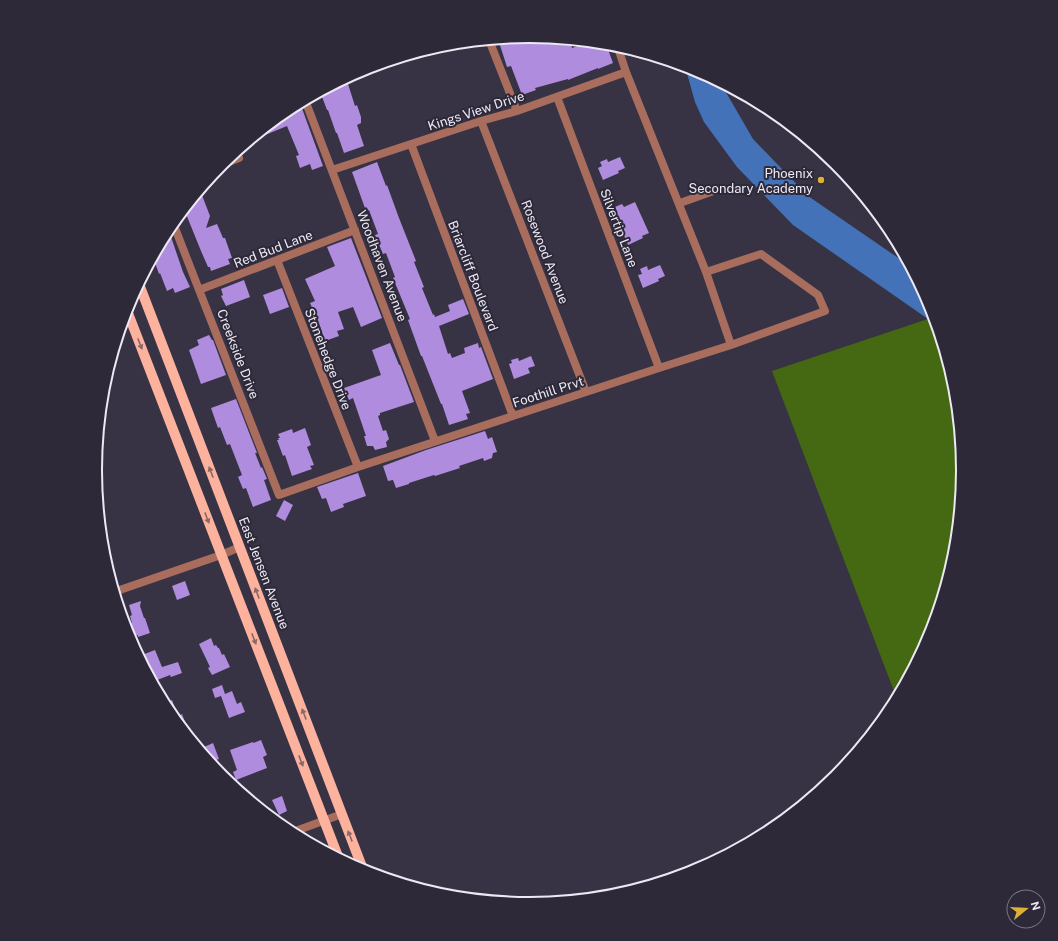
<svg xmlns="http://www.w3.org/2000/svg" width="1058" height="941" font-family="'Public Sans',sans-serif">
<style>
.green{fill:#456913}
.water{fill:#4472b8}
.building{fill:#af8cdd}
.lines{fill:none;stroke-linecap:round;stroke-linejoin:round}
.minor{stroke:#a96d5d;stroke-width:8}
.primary{stroke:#fdb29e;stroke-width:10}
.oneway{fill:#8b6766}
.poi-dot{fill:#dfb034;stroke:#2d2939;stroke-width:1.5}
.labels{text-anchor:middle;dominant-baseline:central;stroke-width:4;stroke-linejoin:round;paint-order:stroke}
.street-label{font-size:13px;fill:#ece9f4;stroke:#2d2939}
.poi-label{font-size:13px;fill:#ece9f4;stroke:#2d2939;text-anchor:end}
.rim{fill:none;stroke:#ece9f4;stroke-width:2}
</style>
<rect width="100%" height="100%" fill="#373344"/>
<!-- green -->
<path class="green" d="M928 319 936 323 955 386 963 471 955 555 930 637 897 699 772 371Z"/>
<!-- water -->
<path class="water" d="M685 66 695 69 720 82 753 139 808 196 910 266 931 304 936 323 928 319 793 225 737 167 704 122 695 102Z"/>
<!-- building -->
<path class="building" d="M529 36 570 40 572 48 590 42 606 44 613 63 598 69V68L568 80V79L535 88 536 90 522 95 511 66 507 67 498 39Z
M348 84 355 106 357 105 361 117V123L357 125 364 146 344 153 337 133H336L328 110H327L321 94 327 92 326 89 329 87 335 85 337 88Z
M300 103 323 166 312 170 310 164 300 168 296 156 299 155 287 126 253 140 252 138 288 109Z
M620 157 625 168 618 171 619 173 603 180 598 168 602 166 600 162 607 159 608 162Z
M377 162 386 186 387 185 399 218 416 261 414 262 424 287 422 288 433 315 434 314 435 317 450 311 448 305 463 299 469 314 439 326 448 354 450 353 452 358 465 353 464 348 478 343 479 348 481 347 493 379 462 391 470 413 466 414 468 419 449 425 442 404H441L422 356H421L417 345 408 320 410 319 393 278 395 277 386 253 383 254 375 235 378 234 369 210 366 211 352 172Z
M200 190 210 216 206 228 217 224 223 238H225L232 258 228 259 230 264 211 271 210 267H208L201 251 184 209Z
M635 202 649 233 642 236 643 238 628 245 614 212 617 211 615 207 622 204 624 207Z
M170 234 183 272 190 287 175 293 173 288 167 291 160 273 159 274 153 257 164 236Z
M351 238 382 318 361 327 353 307 338 312 344 329 337 331 339 336 325 341 316 314H315L310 303 315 301 305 279 335 266 327 247Z
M660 265 665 276 658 279 659 281 643 288 638 275 642 274 640 269 647 266 648 270Z
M244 280 250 297 226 306 221 296 223 295 221 289Z
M282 288 289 307 270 314 263 295Z
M209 335 212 340H213L226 375 201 384 189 350 199 345 197 340Z
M390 343 399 365H400L414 402 380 413V415L378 416 383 431 386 430 389 439 386 442 387 447 375 450 373 446H367L364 436H366L353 398 349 400 344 388 381 375 372 350Z
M531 356 535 366 528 368 530 373 514 379 509 364 512 363 511 360 518 358 519 361Z
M236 399 257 453H255L261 468 262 467 267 479 264 480 271 500 253 507 246 488 243 489 238 477 242 475 230 444 227 445 220 427 218 428 211 408Z
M305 428 311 445 307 447 314 465 310 466 312 469 292 476 285 455 283 456 277 440H279L278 438H280L278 434 292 429 293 433Z
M485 431 488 439 492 437 497 452 493 453 492 458 484 461 483 458 459 466 460 468 435 476 434 475 409 483V484L396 488 393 480 388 481 383 466 426 450Z
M358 473 366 496 343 504 344 507 331 512 326 498 322 499 317 487Z
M284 500 293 505 285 521 276 516Z
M185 581 190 595 177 600 172 586Z
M141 601 140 606 144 618H145L150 633 138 637V635L131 638 126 624 132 623 130 616 132 615 129 605Z
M211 638 214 646 216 645 218 648H219L222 655 224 654 230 667 212 675 208 668 210 667 199 644Z
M155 650 162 667 178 662 182 673 171 677 170 675 152 682 147 672H148L142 655Z
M222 685 225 694 232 691 237 704 241 702 245 712 229 718 221 696 215 698 212 689Z
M172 700 178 716 182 714 185 722 182 724 183 729H182L168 712 163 704Z
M261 740 267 755 263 757 267 768 236 780 233 772 237 770 230 750 253 742V743Z
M213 743 219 759 210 762 204 747Z
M282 796 287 811 279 815 272 800Z"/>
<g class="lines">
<!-- minor -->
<path class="minor" d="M489 40 517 111
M617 45 626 72 706 272 731 345
M557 97 659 368
M305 100 435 441
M481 121 586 392
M411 144 513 416
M221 165 239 158 236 151
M332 170 481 121 517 111 626 72
M680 203 719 189
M173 223 279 495 358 467 586 392 659 368 731 345 825 311 818 295 761 254 706 272
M277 260 358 467
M199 290 355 230
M114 592 221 555 240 547
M290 833 342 814"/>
<!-- primary -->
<path class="primary" d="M139 284 364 872
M126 308 339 859"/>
</g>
<!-- one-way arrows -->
<defs><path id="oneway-solid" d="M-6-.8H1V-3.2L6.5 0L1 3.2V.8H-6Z"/></defs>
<g class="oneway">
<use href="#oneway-solid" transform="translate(140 344) rotate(69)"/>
<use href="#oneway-solid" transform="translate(211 472) rotate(-111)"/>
<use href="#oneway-solid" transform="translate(207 518) rotate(69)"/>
<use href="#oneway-solid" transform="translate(257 593) rotate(-111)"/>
<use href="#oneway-solid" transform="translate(254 639) rotate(69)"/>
<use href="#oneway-solid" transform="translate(304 714) rotate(-111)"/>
<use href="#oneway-solid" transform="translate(301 761) rotate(69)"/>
<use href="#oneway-solid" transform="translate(350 836) rotate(-111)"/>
</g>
<!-- markers -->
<circle class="poi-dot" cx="821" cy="180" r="4"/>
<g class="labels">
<!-- street labels -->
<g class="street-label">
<text transform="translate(476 111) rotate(-18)">Kings View Drive</text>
<text transform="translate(619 228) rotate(69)">Silvertip Lane</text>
<text transform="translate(273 249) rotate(-21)">Red Bud Lane</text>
<text transform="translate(545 252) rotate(69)">Rosewood Avenue</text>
<text transform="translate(382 266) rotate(69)">Woodhaven Avenue</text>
<text transform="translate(473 276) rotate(69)">Briarcliff Boulevard</text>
<text transform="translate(238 354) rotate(69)">Creekside Drive</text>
<text transform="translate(328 359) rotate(69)">Stonehedge Drive</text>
<text transform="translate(548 392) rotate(-18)">Foothill Prvt</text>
<text transform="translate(264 573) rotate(69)">East Jensen Avenue</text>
</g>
<!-- poi labels -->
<g class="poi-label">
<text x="813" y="173">Phoenix<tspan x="813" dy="15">Secondary Academy</tspan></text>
</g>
</g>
<!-- crop -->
<path d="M0 0H1058V941H0ZM102 470a427 427 0 1 1 854 0a427 427 0 1 1-854 0Z" fill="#2d2939" fill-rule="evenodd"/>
<path class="rim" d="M102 470a427 427 0 1 1 854 0a427 427 0 1 1-854 0Z"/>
<!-- north arrow -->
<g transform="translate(1026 909) rotate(72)"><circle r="19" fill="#2d2939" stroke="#797684"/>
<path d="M0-3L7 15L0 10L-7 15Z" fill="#dfb034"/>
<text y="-6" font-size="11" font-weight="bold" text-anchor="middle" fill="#ece9f4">N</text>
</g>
</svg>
